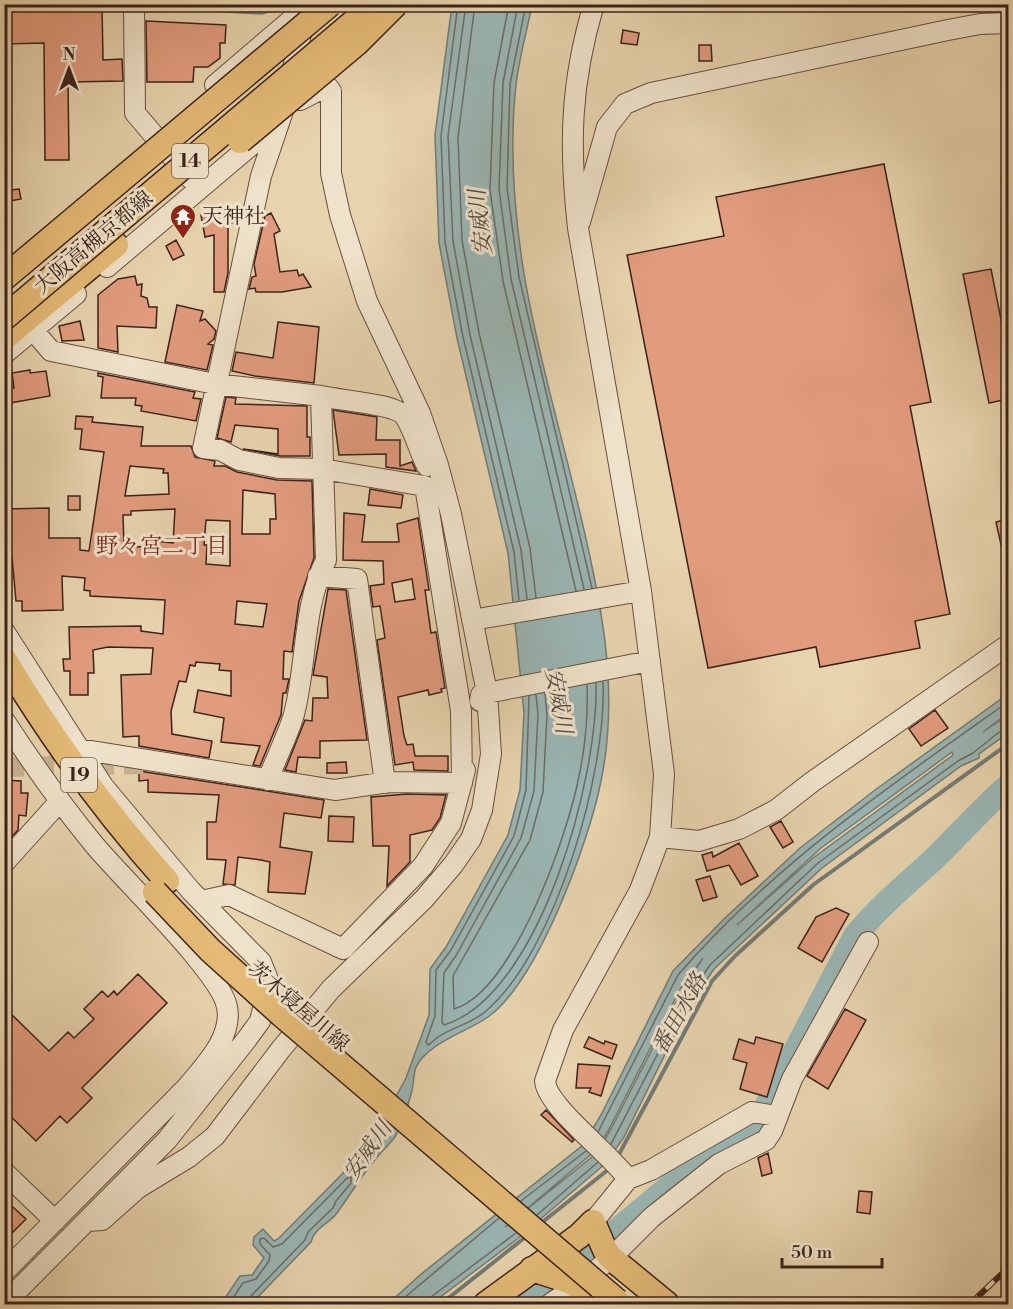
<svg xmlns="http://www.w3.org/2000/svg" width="1013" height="1309" font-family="'Libre Bodoni','Noto Serif JP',serif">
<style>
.water{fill:#9ab6b4;stroke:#747b76;stroke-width:1.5;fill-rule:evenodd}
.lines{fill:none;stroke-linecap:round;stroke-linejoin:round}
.shore{stroke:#6b6c67;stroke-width:1.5}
.stream{stroke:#747b76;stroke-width:4}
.river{stroke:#9ab6b4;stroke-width:24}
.building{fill:#e19b7d;stroke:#3c231a;stroke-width:1.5;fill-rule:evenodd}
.minor-tunnel{stroke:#c5b090;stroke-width:20;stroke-dasharray:20 10;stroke-linecap:butt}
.minor-casing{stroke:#674f3f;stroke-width:22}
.major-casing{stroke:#3c231a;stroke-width:27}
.minor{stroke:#efe2ca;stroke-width:20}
.major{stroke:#e4ba76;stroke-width:24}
.rail-casing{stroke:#3c231a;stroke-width:6}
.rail{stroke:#efe2ca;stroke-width:4;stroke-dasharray:11;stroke-linecap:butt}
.major-bridge-casing{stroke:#3c231a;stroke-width:27;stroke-linecap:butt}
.major-bridge{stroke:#e4ba76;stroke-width:24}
.labels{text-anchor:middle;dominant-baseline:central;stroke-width:6;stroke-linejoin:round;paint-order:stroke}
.shield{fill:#efe2ca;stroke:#725c4f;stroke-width:1.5}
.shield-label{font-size:20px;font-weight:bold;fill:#3c231a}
.poi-label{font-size:21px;fill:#3c231a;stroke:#efe2ca;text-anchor:start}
.street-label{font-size:21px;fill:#3c231a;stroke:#efe2ca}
.water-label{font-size:22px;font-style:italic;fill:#544840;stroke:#efe2ca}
.neighbourhood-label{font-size:22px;fill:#7a1f14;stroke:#efe2ca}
</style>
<rect width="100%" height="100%" fill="#e7d3ad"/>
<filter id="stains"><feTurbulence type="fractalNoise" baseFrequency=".00333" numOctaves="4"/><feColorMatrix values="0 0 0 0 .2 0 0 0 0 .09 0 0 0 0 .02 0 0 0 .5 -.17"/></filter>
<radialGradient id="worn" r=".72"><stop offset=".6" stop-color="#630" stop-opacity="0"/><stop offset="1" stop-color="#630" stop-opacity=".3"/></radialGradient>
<!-- water -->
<path class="water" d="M227 5H269V12L262 14 226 12Z
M452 5H532C527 31 519 58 516 85 509 148 514 212 524 274 538 354 561 434 580 513 601 601 620 690 601 781 589 842 538 981 488 1017 467 1032 429 1042 416 1067 413 1075 414 1086 411 1094 407 1108 400 1134 390 1143 369 1164 354 1189 337 1213 329 1224 315 1227 311 1242L251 1304H221L240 1276 252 1275 264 1258 253 1245 254 1237 263 1229 274 1241 278 1239 349 1167 379 1128 406 1078 429 1015 430 969 446 947 508 835 520 790 524 713 508 553 457 338 439 243 435 135Z
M1008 694V713L983 732 1008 715V733L979 754V758L961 766 822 868 714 969 689 1006 624 1137 606 1163 516 1240 431 1304H388L420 1275 583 1145 601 1115 673 971 724 919 800 848 875 790ZM952 752 953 755 813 858 737 925 821 848ZM703 958 684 987 610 1131 597 1153 505 1227 595 1151 608 1131 681 988Z"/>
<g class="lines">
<!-- shore -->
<path class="shore" d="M458 4 441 136 445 242 463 337 514 552 519 600
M466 4 448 136 453 241 470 335 521 550 527 599
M475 4 458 137 462 240 479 333 530 548 536 598
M509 4 494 83 490 190 503 281 576 591
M518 4 503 83 499 189 511 279 584 589
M526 4 510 84 507 188 519 277 592 588
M545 693 547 715 543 792 530 840 453 976 454 1009C514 991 568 834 579 776 585 748 588 714 587 685
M536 695 538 714 534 791 521 838 457 954 444 973 442 1022 444 1025C541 995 599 774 596 683
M529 696 526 790 514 836 451 950 436 970 435 1016 426 1042 428 1045C432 1043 434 1040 438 1037 453 1027 473 1023 486 1011 556 951 607 771 603 682
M598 1132 678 975C772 866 892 784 1008 702
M611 1144 684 1003 710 965 818 863 958 761 973 753 1003 729 1008 728
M521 1201 586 1151
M537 1215 598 1162
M229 1304 243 1283 256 1279 269 1261 270 1255 260 1244V1239L264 1238 273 1247 282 1244 347 1178 351 1177V1183L336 1201 333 1208 308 1232 305 1240 249 1298 248 1304
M397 1304 499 1218
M428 1304 431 1297 516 1233"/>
<!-- stream -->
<path class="stream" d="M617 1158 712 981 735 956 813 885 1008 744
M540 1224 609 1169
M441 1304 528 1235"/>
<!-- river -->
<path class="river" d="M528 1304 688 1171 740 1138 759 1120 855 936C878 907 908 883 935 858 960 834 982 808 1008 786"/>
</g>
<!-- building -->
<path class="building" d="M4 4H102L103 60 122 59 123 81 68 82 69 160H45L44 43 4 44Z
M146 21 226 25 225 43H220V58L208 67H194L193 82H147Z
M623 30 639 33 637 45 621 43Z
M699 45H711L712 61H699Z
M884 164 931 402 910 406 950 614 915 621 920 648 820 667 816 647 708 668 627 255 724 236 716 197Z
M19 189 21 199 4 202V191Z
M242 207 239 222 228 223V273L224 292H214V235L205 237 201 215Z
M271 213 280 231 274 234 280 272 297 270 299 276 303 274 311 287 282 292H256L255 288 249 289 252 277 256 276 254 264 265 216Z
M176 240 184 255 173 260 166 246Z
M991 269 1008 355V399L989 403 963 274Z
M135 276 137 285 142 284 141 296 147 298 149 307H157L156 328 117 326 118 352 98 348V295L118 279Z
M177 305 203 311 200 321 205 319 216 331 214 339 208 344 213 345 207 370 165 362Z
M80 321 84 340 62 341 59 326Z
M278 322 319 327 314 383 255 376 232 371 236 352 273 358Z
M30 370V373L46 371 50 396 4 404V390L14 388 12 373Z
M98 373 195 392 193 398 201 399 196 421 141 411 142 406 135 405 136 398H101L103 377 98 376Z
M226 397 236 398 235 404 307 406V437H310V456H280L243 449 278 454V429L235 425 231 442 217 438Z
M333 410 377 417 376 440H400V466L412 462 416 471 386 467V454L339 455Z
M76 416 93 417 92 422 143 427 141 446H191L195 457 215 461 214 466H225L237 472 277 480 312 481 314 558 299 601 292 652 284 651 283 679H289L286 693H283L281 715 260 766 253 765 260 746 221 742 224 718 194 712 198 690 231 696V671L219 670 220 664 196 662 195 666 190 665 186 682 179 681 171 711 172 734 212 741 209 758 139 746V736L123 737 121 675 151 674 153 648 108 647 93 650 94 673H88V695H70V671H64L63 659H70L69 627 141 626V631L163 634 165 600 90 596V591L84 590 85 578 62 576 63 610 22 611V601H16L12 557H4V509L49 508V538H80V550L89 551 104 452 80 449 82 429H75ZM130 466 164 469 163 473H168L169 494 125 496ZM243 490 275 494 276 519H270V534H242ZM175 509 173 543 144 540 143 547 124 546 123 515H131V511ZM206 520 230 521V566L206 564 207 545H204ZM237 601 267 604 263 627 235 624Z
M370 489 403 495 401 508 368 505Z
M68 496H80V510H68Z
M344 513 365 515 362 542H399L397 524 418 518 429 590H425L431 633 436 632 445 688 441 689 442 692 429 695 428 690 398 697 404 736 407 745 413 744 415 756H448V771L414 770 413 762 395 765 377 640 385 638 380 606 373 607 370 586 384 584 383 561 343 560ZM412 579 415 599 395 602 392 583Z
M1008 519V558H1004L996 522Z
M328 589 346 590 367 740 320 741V758L298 757 296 772 285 770 305 720 312 721 313 698H328L327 677 313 675Z
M935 710 948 728 921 746 909 729Z
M346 762 347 773H327V763Z
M139 771 324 800 321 818 284 813 280 847 312 852 305 894 268 892 270 862 261 860 238 857 235 885 223 884 226 860 207 859V822H216L219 795 148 792V780L139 781Z
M4 780 21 781V793H28L26 816 19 815 18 830 4 845Z
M407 794 446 795 440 818 432 830 410 835V862L387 886 389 846H373L371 797Z
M329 816 354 817 353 842 328 841Z
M781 821 793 842 783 848 770 827Z
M739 843 758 876 741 885 729 865 707 871 702 855 712 852 713 857Z
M710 876 717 897 703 901 696 880Z
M836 908 849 914 822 962 798 948 816 917Z
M138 974 167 1003 82 1088 92 1098 67 1123 60 1116 36 1141 4 1110V1007L49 1051 68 1032 74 1038 94 1019 84 1009 102 991 108 997 114 991 117 995Z
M845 1009 866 1020 828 1089 807 1076Z
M589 1037 604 1044 605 1041 617 1045 612 1059 584 1047Z
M756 1037 783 1044 767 1097 740 1089 747 1063 733 1059 739 1039 754 1044Z
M578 1064 610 1066 601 1096 589 1092 591 1088H576Z
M546 1110 574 1140 572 1142 541 1115Z
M768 1153 772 1173 762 1176 758 1158Z
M859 1191 872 1192 870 1214 857 1212Z
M4 1199 26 1219 4 1241Z"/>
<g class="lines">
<!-- minor-tunnel -->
<path class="minor-tunnel" d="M4 767 143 764"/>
<defs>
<path id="minor" d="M134 4 135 113 191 179
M308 4 283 111 261 176 203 448 220 450 239 460 279 468 322 469 425 486 461 711 462 783
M594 4C570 84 569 146 578 228L641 591 664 774 660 837 699 841 739 829 776 810 812 782 1008 645
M215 85 291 20 304 4
M580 222 607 127 625 104 651 93 948 30 980 24 1008 23
M107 267 261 137
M33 330 51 351 215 384 321 396 326 560C303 606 307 660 295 710 291 730 275 759 268 780
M4 354 76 294
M321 396C340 401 398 403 406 418 415 433 419 451 427 466
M318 576 357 579 385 783
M472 620 641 591
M4 631 103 786 191 891 261 962 267 977 265 1001 260 1021 247 1039 167 1140 4 1304
M480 701 481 695 487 693 650 661
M4 720C32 763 60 803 92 842 119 876 221 972 227 1007 233 1037 205 1065 188 1086L4 1272
M79 749 335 790 388 782 462 783
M4 863 60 801
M201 901 229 895 343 949 423 866 451 823 465 770
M4 1172 55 1221
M628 1179 651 1170 752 1112 777 1116
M88 1221 102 1220 138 1188 189 1157 215 1136 281 1049 331 989 424 899 453 865 471 839 482 810 491 754 487 693 451 514 438 465 420 413 367 301 340 215 331 173V91L327 86 300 100
M593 1222 628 1179C611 1154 547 1107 545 1081L563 1030 640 890 660 837
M550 1304 577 1286 611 1258 652 1217 719 1164 766 1140 772 1131 792 1079 868 942"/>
<path id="major" d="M4 278 85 210
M4 338 116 245
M4 659C52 739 105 812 167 881
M532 1269 572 1282 598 1304
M486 1304 579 1236 593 1222 605 1250 611 1258 667 1304"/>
</defs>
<!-- minor casing -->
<use href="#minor" class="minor-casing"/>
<!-- major casing -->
<use href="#major" class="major-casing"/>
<!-- minor -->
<use href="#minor" class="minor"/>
<!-- major -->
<use href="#major" class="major"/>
<defs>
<path id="rail" d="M970 1304 1008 1268"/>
</defs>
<!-- rail casing -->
<use href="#rail" class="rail-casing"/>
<!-- rail -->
<use href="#rail" class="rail"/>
<defs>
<path id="major-bridge" d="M240 141 357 43 396 4
M85 210 330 4
M4 318 375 4
M155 892 210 950 282 1015 617 1301"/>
</defs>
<!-- major-bridge casing -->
<use href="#major-bridge" class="major-bridge-casing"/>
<!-- major-bridge -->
<use href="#major-bridge" class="major-bridge"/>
</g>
<!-- icons -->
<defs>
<symbol id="temple-pin" viewBox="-11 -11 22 30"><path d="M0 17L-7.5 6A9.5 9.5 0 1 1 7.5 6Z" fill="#8f2418" stroke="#efe2ca"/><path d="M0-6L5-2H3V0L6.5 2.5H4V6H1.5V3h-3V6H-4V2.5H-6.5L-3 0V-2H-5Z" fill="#fff"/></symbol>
</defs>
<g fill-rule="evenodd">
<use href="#temple-pin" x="168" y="202" width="30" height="40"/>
</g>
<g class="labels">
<!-- shield labels -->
<g class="shield">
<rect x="172" y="144" width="36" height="34" rx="4.5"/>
<rect x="61" y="758" width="36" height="34" rx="4.5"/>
</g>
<g class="shield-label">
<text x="190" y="161">14</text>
<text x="79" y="775">19</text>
</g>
<!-- poi labels -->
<g class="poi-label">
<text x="202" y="217">天神社</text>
</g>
<!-- street labels -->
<g class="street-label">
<text transform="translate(94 243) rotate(-40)">大阪高槻京都線</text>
<text transform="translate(298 1007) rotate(41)">茨木寝屋川線</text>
</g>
<!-- water labels -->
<g class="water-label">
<text transform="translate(481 222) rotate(-96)">安威川</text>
<text transform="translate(558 701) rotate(80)">安威川</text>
<text transform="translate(680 1014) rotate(-61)">番田水路</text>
<text transform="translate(368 1151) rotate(-55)">安威川</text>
</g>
<!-- neighbourhood labels -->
<g class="neighbourhood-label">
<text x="162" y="546">野々宮二丁目</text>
</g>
</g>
<!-- margin -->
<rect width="1013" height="1309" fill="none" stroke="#e7d3ad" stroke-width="24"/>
<rect x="6" y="6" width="1001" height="1297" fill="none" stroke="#3c231a" stroke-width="3"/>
<rect x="12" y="12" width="989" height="1285" fill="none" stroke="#3c231a" stroke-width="1.5"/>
<!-- north arrow -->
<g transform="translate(69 69)" stroke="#efe2ca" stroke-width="4.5" paint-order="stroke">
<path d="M0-4.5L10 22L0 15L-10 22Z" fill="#3c231a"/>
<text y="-9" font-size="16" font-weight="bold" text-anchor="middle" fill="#3c231a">N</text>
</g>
<!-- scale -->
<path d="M782 1258v9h100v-9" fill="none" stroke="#3c231a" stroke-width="3"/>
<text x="791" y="1258" font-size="18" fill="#3c231a" stroke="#efe2ca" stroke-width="4.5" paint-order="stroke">50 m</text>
<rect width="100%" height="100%" filter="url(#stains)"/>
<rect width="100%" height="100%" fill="url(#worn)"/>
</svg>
